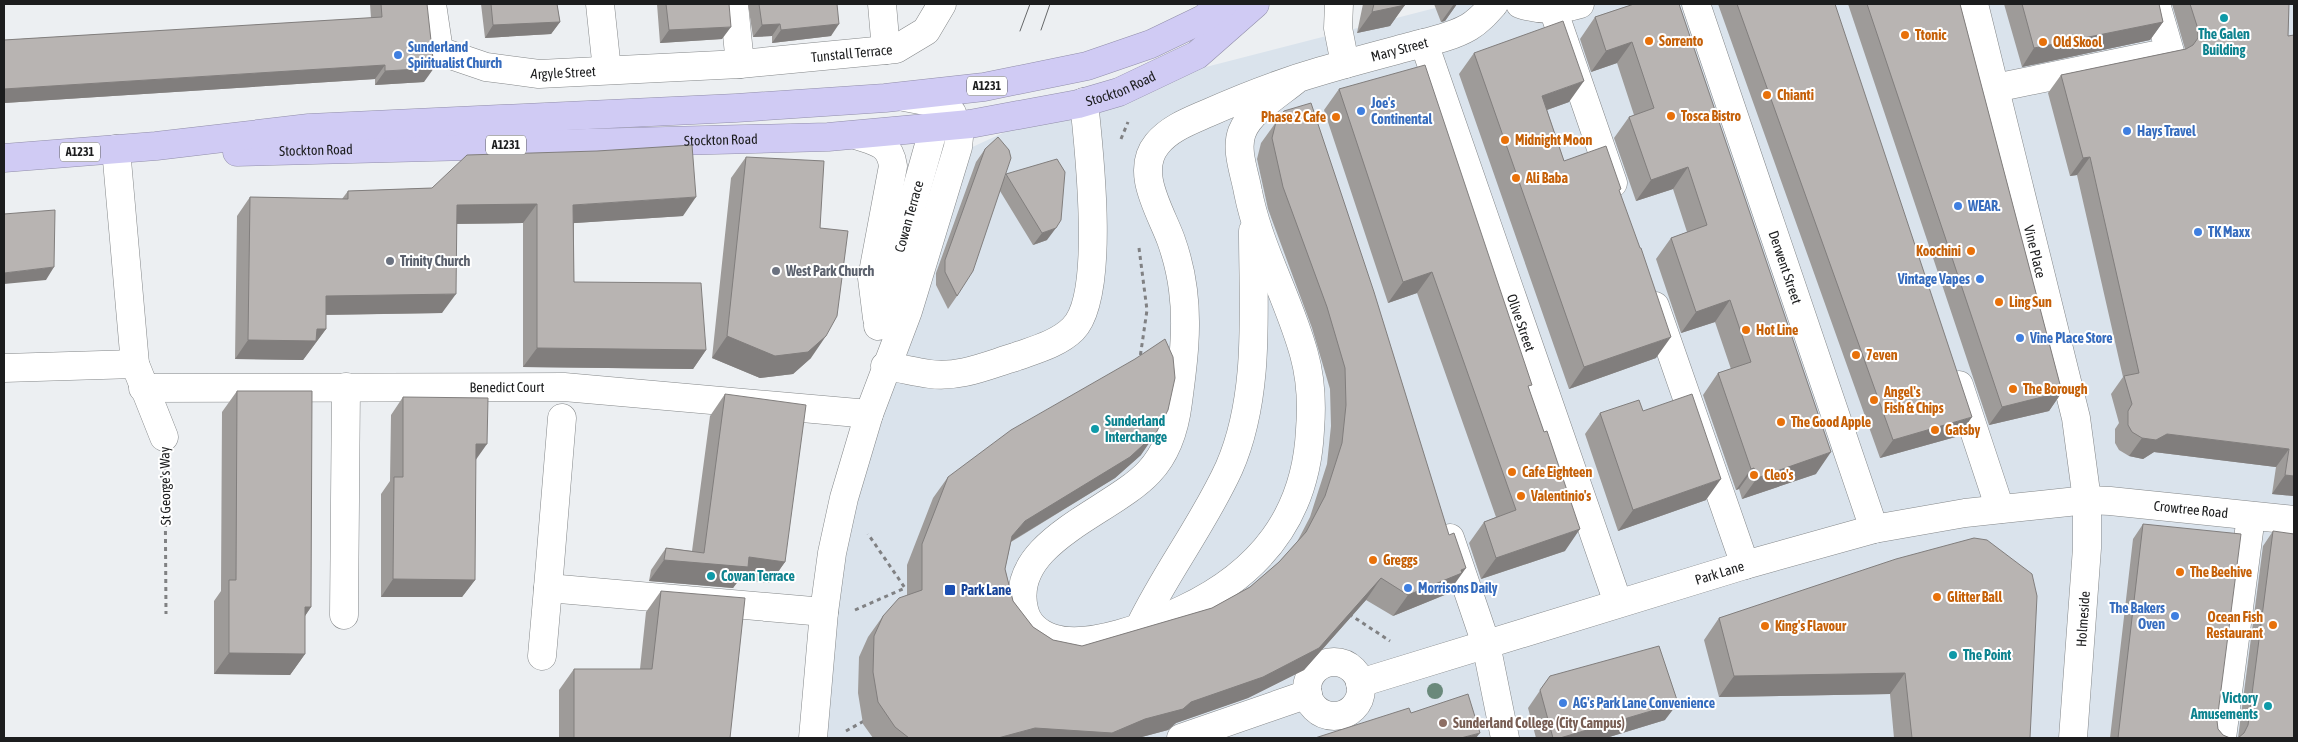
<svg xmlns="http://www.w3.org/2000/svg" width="2298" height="742" font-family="'Asap Condensed',sans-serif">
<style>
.built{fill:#dae3ec}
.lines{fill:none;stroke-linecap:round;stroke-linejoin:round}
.minor-casing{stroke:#848789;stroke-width:29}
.highway-casing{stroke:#918ea9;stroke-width:29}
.path{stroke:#808183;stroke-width:3;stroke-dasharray:4 4;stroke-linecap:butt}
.minor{stroke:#fff;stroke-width:28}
.highway{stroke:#d0cbf4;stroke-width:28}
.tram{stroke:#656769;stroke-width:1}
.tree{fill:#6a897b}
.wall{fill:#9e9b99}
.shaded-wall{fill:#817e7d}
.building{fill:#b8b4b2;stroke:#817e7d}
.culture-dot{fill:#0f9aa8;stroke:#fff;stroke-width:2}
.food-dot{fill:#e8710a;stroke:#fff;stroke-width:2}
.shop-dot{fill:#3f7fe0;stroke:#fff;stroke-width:2}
.worship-dot{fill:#6b7280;stroke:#fff;stroke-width:2}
.transit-dot{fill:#1a4fb4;stroke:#fff;stroke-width:2}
.education-dot{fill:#8d6e63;stroke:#fff;stroke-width:2}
.labels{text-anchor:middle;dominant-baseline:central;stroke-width:4;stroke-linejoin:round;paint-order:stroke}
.shield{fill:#fff;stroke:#606162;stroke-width:1}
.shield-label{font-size:12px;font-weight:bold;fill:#1c1d1e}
.culture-label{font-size:14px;font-weight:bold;fill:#0d838f;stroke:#fff;text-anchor:start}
.food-label{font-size:14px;font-weight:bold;fill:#c56008;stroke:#fff;text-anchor:start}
.shop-label{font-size:14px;font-weight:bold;fill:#366cbe;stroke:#fff;text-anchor:start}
.street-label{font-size:14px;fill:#1c1d1e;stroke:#fff}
.worship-label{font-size:14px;font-weight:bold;fill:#5b616d;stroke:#fff;text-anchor:start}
.transit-label{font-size:14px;font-weight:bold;fill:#164399;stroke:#fff;text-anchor:start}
.education-label{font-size:14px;font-weight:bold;fill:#785e54;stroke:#fff;text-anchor:start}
</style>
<rect width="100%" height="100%" fill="#eceff2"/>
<!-- built -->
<path class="built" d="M1444 4H2294V738H813L824 612 885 366 874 302 890 185 1033 119 1132 86 1443 6Z"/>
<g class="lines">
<defs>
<g id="minor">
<path id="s1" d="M432 4 439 51 486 67 539 74 740 64 886 50 896 49 926 31 942 4"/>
<path d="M600 4 607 70"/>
<path d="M734 4 740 64"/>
<path d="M882 4 886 50"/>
<path d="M1339 4 1338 28 1345 64"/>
<path d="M1520 4C1540 11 1560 10 1580 4"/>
<path id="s2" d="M1696 4 1874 529"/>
<path id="s3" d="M1974 4 2076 418 2087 500V548L2073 738"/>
<path d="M1553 9 1613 183"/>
<path id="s4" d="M1424 43 1618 603"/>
<path id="s5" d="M1297 79C1279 94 1250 111 1242 132 1235 150 1245 174 1248 192 1259 248 1289 299 1304 354 1311 379 1312 405 1310 430 1306 516 1260 573 1184 609 1151 625 1088 650 1052 638 1038 633 1027 624 1024 609 1008 542 1112 512 1149 472 1167 453 1175 427 1178 402 1183 365 1188 327 1183 290 1181 273 1177 257 1171 240 1161 212 1134 172 1157 144 1170 128 1190 121 1208 113 1244 97 1283 82 1321 71 1351 62 1382 54 1412 46 1431 41 1452 37 1469 27 1479 21 1486 13 1494 4"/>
<path d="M1995 88 2170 52 2156 4"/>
<path d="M856 135C876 142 890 143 893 166L872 278 877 318"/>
<path d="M116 149 135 364 164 437"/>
<path d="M1655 306 1745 565"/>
<path id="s6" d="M878 326 934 127 944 108"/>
<path d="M885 366C900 368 915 372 930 374 960 378 988 365 1015 357 1034 350 1058 344 1073 329 1106 296 1089 149 1084 102"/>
<path d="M4 368 135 364"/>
<path d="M1959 385 2000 509"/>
<path id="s7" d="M143 388 564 387 869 414"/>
<path d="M1450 538 1486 644 1505 738"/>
<path d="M548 588 562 418"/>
<path d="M344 615 346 387"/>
<path d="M1140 626C1166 572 1204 523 1229 468 1261 395 1253 308 1253 231"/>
<path d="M542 656 548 588 824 612"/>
<circle cx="1334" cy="689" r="27"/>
<path id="s8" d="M1360 683 1745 565 1874 529 1965 513 2087 500 2110 501 2294 520"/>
<path d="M813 738 824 612 832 553 844 498 869 414 908 311 958 147 959 137 952 113 936 103 904 97"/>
<path d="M1181 738 1308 694"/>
<path d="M2222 738 2251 516"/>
</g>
<g id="highway">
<path id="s9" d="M237 152 828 137 970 124 1078 104 1119 92 1197 55 1255 4"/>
<path d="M4 158 156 146 309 128 736 108 885 98 984 87 1087 66 1151 44 1203 19 1223 4"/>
</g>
</defs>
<!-- minor casing -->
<use href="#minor" class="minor-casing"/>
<!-- highway casing -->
<use href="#highway" class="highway-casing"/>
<!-- path -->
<path class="path" d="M1121 139 1128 122
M1139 248 1147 310 1140 358
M165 467 166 614
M855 610 905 588 868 534
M1349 614 1390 641
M846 731 864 721"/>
<!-- minor -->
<use href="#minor" class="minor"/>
<!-- highway -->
<use href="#highway" class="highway"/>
<!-- tram -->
<path class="tram" d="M1041 30 1050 4
M1020 31 1030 4"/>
</g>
<!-- trees -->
<circle class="tree" cx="1435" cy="691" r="8"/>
<!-- wall -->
<path class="wall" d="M370 4H427L424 82 375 85V79L4 103V40L371 18Z
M481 4H557L560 22 551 34 485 38Z
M657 4H729L722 39 660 43Z
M748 4H837L831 36 772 43V36L753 37Z
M1363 4H1405L1390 26 1357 33Z
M1434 4H1457L1445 21 1441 22Z
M1634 4 1816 474 1742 499 1739 489 1736 490 1703 395 1718 373 1731 369 1715 322 1681 333 1656 259 1671 238 1687 232 1673 189 1636 201 1614 138 1629 117 1634 115 1617 63 1591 72 1580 39 1595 17Z
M1718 4H1835L1959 436 1880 458Z
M1848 4H1960L2062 392 2049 411 1989 425Z
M2004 4H2159L2163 22 2150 40 2022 67Z
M2172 4H2289L2288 36 2294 496 2272 494 2276 467 2154 452 2143 459 2129 456 2119 450 2115 443V429L2119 423 2111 394 2123 377 2077 175 2070 176 2048 93 2061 75 2185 49Z
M1474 53 1569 102 1547 110 1564 161 1620 192 1656 358 1569 389 1459 74Z
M1339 89 1529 389 1565 551 1481 579 1469 543 1484 522 1496 517 1417 293 1388 303 1324 110Z
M1284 111 1451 589 1450 590 1447 594 1393 616 1366 600 1304 670 1248 698 1176 723 1168 730 1138 738H873L863 724 858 693 859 657 868 637 883 616 907 596V565L933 498 948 477 1141 455 1115 478 1011 542 1005 569 1013 601 1033 627 1053 640 1082 646 1212 608 1250 587 1279 562 1297 542 1310 517 1327 464 1331 426 1330 389 1312 328 1268 209 1257 159 1261 143Z
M985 149 1005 177 1006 174 1047 240 1033 245 1000 191 957 296 948 309 936 285V273L976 162Z
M746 157 811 358 793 374 760 378 712 358 731 178Z
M432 188 683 216 574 223V282L706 350 693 369 523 367V223L457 224 442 313 326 315V329L303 360 235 359 237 216 250 197 342 199 348 191Z
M237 391 311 607 305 616V654L290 675 214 674V601L221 591 222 412Z
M725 394 785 562 770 583 739 579 733 588 649 581 651 570 666 548 692 551 710 416Z
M403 397 475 461V580L462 597H381V494L390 481 391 415Z
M1643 411 1706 500 1618 531 1585 434 1600 413Z
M2143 524 2217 721 2218 729 2223 735 2230 738H2110L2133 539Z
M2273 531 2294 738H2238L2263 546Z
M1974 538 2030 738H1894L1890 694 1719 697 1704 640 1719 618Z
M661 591 730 738H559V690L574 669H640L646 612Z
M1550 676 1665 720 1606 738H1536L1528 708Z"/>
<!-- shaded-wall -->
<path class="shaded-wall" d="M1454 4H1457L1445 21 1441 22Z
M1405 5 1390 26 1357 33 1372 12Z
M560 22 551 34 485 38 493 25Z
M2163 22 2150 40 2022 67 2034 48Z
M780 24 772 36 753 37 762 25Z
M839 24 831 36 772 43 781 30Z
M731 27 722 39 660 43 669 30Z
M1632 42 1617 63 1591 72 1606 51Z
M385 65 375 79 4 103V89Z
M434 68 424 82 375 85 385 71Z
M1584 81 1569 102 1527 117 1542 96Z
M2090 157 2077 175 2070 176 2083 158Z
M1688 167 1673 189 1636 201 1651 180Z
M696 197 683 216 560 224 573 205Z
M537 204 523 223 444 224 457 205Z
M1056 228 1047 240 1033 245 1042 233Z
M54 267 46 280 4 284V273Z
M1432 272 1417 293 1388 303 1403 282Z
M456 294 442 313 313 315 326 296Z
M1730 300 1715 322 1681 333 1696 312Z
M317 329H326L303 360 235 359 248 340Z
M727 336H826L811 358 793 374 760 378 712 358Z
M1671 337 1656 358 1569 389 1584 367Z
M537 348 706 350 693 369 523 367Z
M2062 392 2049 411 1989 425 2002 407Z
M1972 417 1959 436 1880 458 1893 440Z
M1156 433 1141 455 1115 478 1010 542 1012 536 1025 521Z
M2167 434 2289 449 2276 467 2154 452 2143 459 2129 456 2142 438Z
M476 444H487L475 461Z
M1831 452 1816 474 1742 499 1757 478Z
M1754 468 1739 489 1736 490 1751 469Z
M2285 475 2294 476V496L2272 494Z
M1721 479 1706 500 1618 531 1633 510Z
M1580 529 1565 551 1481 579 1496 558Z
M749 557 785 562 770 583 740 579 733 588 649 581 664 560Z
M1466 568 1451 589 1450 590 1447 594 1393 616 1408 595 1461 570Z
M1381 578 1366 600 1304 670 1248 698 1176 723 1168 730 1138 738H998L1035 728 1145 719 1191 702Z
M393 579 475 580 462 597H381Z
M305 607H311L296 629Z
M229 653 305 654 290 675 214 674Z
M1905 673 1890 694 1719 697 1734 676Z
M1678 703 1665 720 1606 738H1560Z
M1480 733 1476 738H1461Z"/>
<!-- building -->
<path class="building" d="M381 4H427L434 68 385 71V65L4 89V40L382 17Z
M491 4H557L560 22 493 25Z
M666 4H729L731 27 669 30Z
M759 4H837L839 24 781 30 780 24 762 25Z
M1374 4H1405V5L1372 12Z
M1634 4H1679L1831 452 1757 478 1754 468 1751 469 1718 373 1751 362 1730 300 1696 312 1671 238 1707 225 1688 167 1651 180 1629 117 1654 108 1632 42 1606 51 1595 17Z
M1737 4H1835L1972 417 1893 440Z
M1867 4H1960L2062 392 2002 407Z
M2022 4H2159L2163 22 2034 48Z
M2190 4H2289L2288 36 2294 35V476L2285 475 2289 449 2167 434 2156 440 2142 438 2132 432 2128 425V411L2132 404 2124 376 2139 373 2090 157 2083 158 2061 75 2186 49 2193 45 2198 38V29Z
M1563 21 1584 81 1542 96 1564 161 1606 146 1621 189 1619 190 1640 248H1641L1671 337 1584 367 1474 53Z
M1425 65 1532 385 1528 386 1544 432 1547 431 1580 529 1496 558 1484 522 1516 510 1432 272 1403 282 1339 89Z
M1311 103 1374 292 1449 535 1454 533 1466 568 1461 570 1462 573 1408 595 1381 578 1319 648 1263 677 1191 702 1183 709 1145 719 1112 733 1035 728 998 738H909L895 727 878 702 873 672 874 636 883 616 899 598 922 590V544L948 477 1011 430 1135 359 1165 339 1173 357 1175 378 1168 410 1156 433 1130 457 1025 521 1012 536 1005 569 1013 601 1033 627 1053 640 1082 646 1212 608 1250 587 1279 562 1306 532 1325 496 1342 443 1346 405 1345 368 1327 307 1283 187 1272 138 1276 122 1284 111Z
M998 137 1009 150 1011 158 973 271 957 296 945 272V260L985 149Z
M692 145 696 197 573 205 574 282 701 283 706 350 537 348V204L457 205 456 294 326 296V329H317L316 341 248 340 250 197 348 199V191L432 188 467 155 597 151Z
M746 157 824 161 820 228 848 231 837 316 826 336 808 352 775 356 727 336Z
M1057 159 1065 172 1061 220 1056 228 1042 233 1006 174Z
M55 210 54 267 4 273V214Z
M237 391H312L311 607H305V654L229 653V580H236Z
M725 394 806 405 785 562 749 557 748 567 664 560 666 548 704 553Z
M1692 394 1721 479 1633 510 1600 413 1639 400 1643 411Z
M403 397 488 398 487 444H476L475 580 393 579 394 477H403Z
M2143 524 2241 534 2217 721 2218 729 2223 735 2230 738H2118Z
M2273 531 2294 534V738H2234H2238L2244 733 2248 725Z
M1974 538 1987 540 2032 574 2037 596 2030 738H1912L1905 673 1734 676 1719 618 1896 559Z
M661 591 745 598 730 738H574V669H652Z
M1659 646 1678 703 1560 738H1553L1540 690 1550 676Z
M1468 694 1480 733 1461 738H1315L1409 708 1411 713Z"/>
<!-- markers -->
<g class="culture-dot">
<circle cx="2224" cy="18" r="5"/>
<circle cx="1095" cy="429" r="5"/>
<circle cx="711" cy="576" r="5"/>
<circle cx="1953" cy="655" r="5"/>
<circle cx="2268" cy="706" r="5"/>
</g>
<g class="food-dot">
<circle cx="1905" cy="35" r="5"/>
<circle cx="1649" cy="41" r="5"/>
<circle cx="2043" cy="42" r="5"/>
<circle cx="1767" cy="95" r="5"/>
<circle cx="1671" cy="116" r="5"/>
<circle cx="1336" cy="117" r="5"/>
<circle cx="1505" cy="140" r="5"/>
<circle cx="1516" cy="178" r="5"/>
<circle cx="1971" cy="251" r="5"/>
<circle cx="1999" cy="302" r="5"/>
<circle cx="1746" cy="330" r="5"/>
<circle cx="1856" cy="355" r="5"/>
<circle cx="2013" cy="389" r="5"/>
<circle cx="1874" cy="400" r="5"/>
<circle cx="1781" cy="422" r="5"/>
<circle cx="1935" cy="430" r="5"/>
<circle cx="1512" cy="472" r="5"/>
<circle cx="1754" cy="475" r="5"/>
<circle cx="1521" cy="496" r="5"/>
<circle cx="1373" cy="560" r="5"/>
<circle cx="2180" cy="572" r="5"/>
<circle cx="1937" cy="597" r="5"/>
<circle cx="2273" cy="625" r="5"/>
<circle cx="1765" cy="626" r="5"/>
</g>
<g class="shop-dot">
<circle cx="398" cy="55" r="5"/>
<circle cx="1361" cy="111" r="5"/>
<circle cx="2127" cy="131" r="5"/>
<circle cx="1958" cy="206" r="5"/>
<circle cx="2198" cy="232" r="5"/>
<circle cx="1980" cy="279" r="5"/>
<circle cx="2020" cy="338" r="5"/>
<circle cx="1408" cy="588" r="5"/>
<circle cx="2175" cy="616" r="5"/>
<circle cx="1563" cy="703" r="5"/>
</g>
<g class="worship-dot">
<circle cx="390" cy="261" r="5"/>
<circle cx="776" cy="271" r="5"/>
</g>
<rect class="transit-dot" x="944" y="584" width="12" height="12" rx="2.5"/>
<circle class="education-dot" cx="1443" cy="723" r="5"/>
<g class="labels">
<!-- shield labels -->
<g class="shield">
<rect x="967" y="76.5" width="40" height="19" rx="4"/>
<rect x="486" y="135.5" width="40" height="19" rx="4"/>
<rect x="60" y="142.5" width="40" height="19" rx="4"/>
</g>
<g class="shield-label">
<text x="987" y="86">A1231</text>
<text x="506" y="145">A1231</text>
<text x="80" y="152">A1231</text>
</g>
<!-- culture labels -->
<g class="culture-label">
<text x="2224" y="34" text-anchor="middle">The Galen<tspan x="2224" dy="16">Building</tspan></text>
<text x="1105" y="421">Sunderland<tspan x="1105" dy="16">Interchange</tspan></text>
<text x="721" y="576">Cowan Terrace</text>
<text x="1963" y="655">The Point</text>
<text x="2258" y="698" text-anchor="end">Victory<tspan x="2258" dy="16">Amusements</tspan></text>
</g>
<!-- food labels -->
<g class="food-label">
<text x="1915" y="35">Ttonic</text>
<text x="1659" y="41">Sorrento</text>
<text x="2053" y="42">Old Skool</text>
<text x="1777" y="95">Chianti</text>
<text x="1681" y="116">Tosca Bistro</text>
<text x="1326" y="117" text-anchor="end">Phase 2 Cafe</text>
<text x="1515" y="140">Midnight Moon</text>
<text x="1526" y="178">Ali Baba</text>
<text x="1961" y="251" text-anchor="end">Koochini</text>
<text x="2009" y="302">Ling Sun</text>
<text x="1756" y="330">Hot Line</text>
<text x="1866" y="355">7even</text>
<text x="2023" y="389">The Borough</text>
<text x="1884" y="392">Angel's<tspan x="1884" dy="16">Fish &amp; Chips</tspan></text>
<text x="1791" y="422">The Good Apple</text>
<text x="1945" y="430">Gatsby</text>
<text x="1522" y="472">Cafe Eighteen</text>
<text x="1764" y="475">Cleo's</text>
<text x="1531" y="496">Valentinio's</text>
<text x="1383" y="560">Greggs</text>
<text x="2190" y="572">The Beehive</text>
<text x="1947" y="597">Glitter Ball</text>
<text x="2263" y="617" text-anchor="end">Ocean Fish<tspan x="2263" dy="16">Restaurant</tspan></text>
<text x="1775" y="626">King's Flavour</text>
</g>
<!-- shop labels -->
<g class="shop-label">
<text x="408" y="47">Sunderland<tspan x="408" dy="16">Spiritualist Church</tspan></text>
<text x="1371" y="103">Joe's<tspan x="1371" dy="16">Continental</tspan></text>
<text x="2137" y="131">Hays Travel</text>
<text x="1968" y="206">WEAR.</text>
<text x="2208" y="232">TK Maxx</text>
<text x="1970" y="279" text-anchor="end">Vintage Vapes</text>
<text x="2030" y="338">Vine Place Store</text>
<text x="1418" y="588">Morrisons Daily</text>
<text x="2165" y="608" text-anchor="end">The Bakers<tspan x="2165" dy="16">Oven</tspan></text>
<text x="1573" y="703">AG's Park Lane Convenience</text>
</g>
<!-- street labels -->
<g class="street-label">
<text stroke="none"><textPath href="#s5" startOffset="1600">Mary Street</textPath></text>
<text stroke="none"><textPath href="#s1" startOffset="464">Tunstall Terrace</textPath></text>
<text stroke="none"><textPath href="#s1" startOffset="175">Argyle Street</textPath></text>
<text stroke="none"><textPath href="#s9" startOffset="889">Stockton Road</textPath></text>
<text stroke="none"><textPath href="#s9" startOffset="484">Stockton Road</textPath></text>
<text stroke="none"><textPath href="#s9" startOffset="79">Stockton Road</textPath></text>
<text stroke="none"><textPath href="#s6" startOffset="114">Cowan Terrace</textPath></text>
<text stroke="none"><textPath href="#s3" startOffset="255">Vine Place</textPath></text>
<text stroke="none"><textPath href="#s2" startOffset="278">Derwent Street</textPath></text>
<text stroke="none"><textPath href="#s4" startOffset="296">Olive Street</textPath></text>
<text stroke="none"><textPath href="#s7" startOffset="364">Benedict Court</textPath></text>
<text transform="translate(165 486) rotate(-91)">St George's Way</text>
<text stroke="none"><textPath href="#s8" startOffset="856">Crowtree Road</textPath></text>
<text stroke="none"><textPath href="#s8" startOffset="376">Park Lane</textPath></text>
<text transform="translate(2083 619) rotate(-86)">Holmeside</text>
</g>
<!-- worship labels -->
<g class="worship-label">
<text x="400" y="261">Trinity Church</text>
<text x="786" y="271">West Park Church</text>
</g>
<!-- transit labels -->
<g class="transit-label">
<text x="961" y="590">Park Lane</text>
</g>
<!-- education labels -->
<g class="education-label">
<text x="1453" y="723">Sunderland College (City Campus)</text>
</g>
</g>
<!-- border -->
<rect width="2298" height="742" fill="none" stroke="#1c1d1e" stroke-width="10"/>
</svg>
